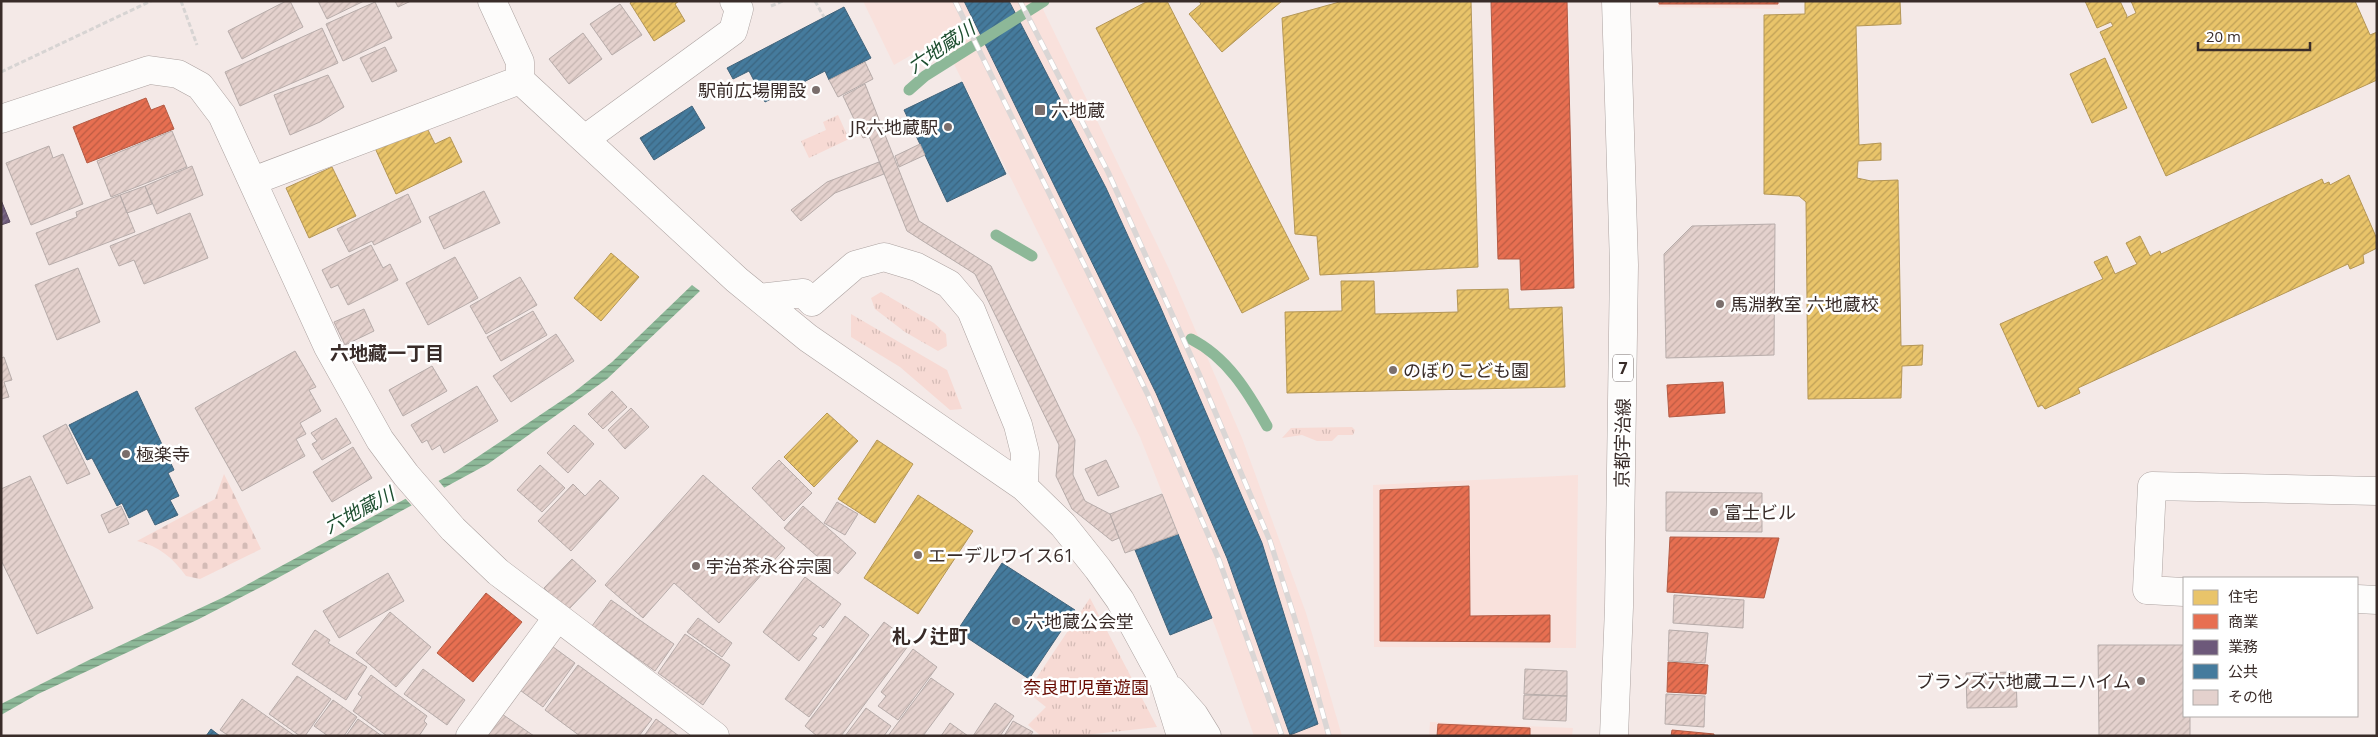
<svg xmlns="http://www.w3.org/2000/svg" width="2378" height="737" font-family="'Open Sans','Noto Sans JP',sans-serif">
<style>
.built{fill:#f9e1dc}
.grass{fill:url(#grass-tufts)}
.cemetery{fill:url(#cemetery-stones)}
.water{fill:url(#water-rules)}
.pier{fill:#f4e9e7}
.homes{fill:url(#homes-hatch);stroke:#b49656}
.shops{fill:url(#shops-hatch);stroke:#b35b45}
.offices{fill:url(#offices-hatch);stroke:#5d4c62}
.public{fill:url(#public-hatch);stroke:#41637a}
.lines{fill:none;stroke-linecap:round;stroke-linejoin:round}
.stream{stroke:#8db898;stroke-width:11}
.building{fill:url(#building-hatch);stroke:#b7acaa}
.minor-casing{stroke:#aca2a0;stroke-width:29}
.major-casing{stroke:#aca2a0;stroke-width:29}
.path{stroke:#d7d4d3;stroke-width:3;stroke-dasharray:5 2.5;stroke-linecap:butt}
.minor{stroke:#fdfcfb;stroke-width:28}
.major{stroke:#fdfcfb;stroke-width:28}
.rail-casing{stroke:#dad6d5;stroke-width:5.5}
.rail{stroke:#fff;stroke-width:4;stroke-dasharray:11;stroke-linecap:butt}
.poi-dot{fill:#7a6e6c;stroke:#fff;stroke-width:2}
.labels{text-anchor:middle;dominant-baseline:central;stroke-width:5;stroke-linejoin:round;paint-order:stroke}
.shield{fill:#fff;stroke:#746b69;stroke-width:1}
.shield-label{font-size:16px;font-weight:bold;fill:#392c29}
.poi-label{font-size:18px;fill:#392c29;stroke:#fff;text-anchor:start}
.street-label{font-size:18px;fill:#392c29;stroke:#fff}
.park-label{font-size:18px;fill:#670b02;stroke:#fff}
.water-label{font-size:19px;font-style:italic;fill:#1e4f30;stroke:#fff}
.neighbourhood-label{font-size:19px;font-weight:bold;fill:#392c29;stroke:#fff}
</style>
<defs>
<pattern id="grass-tufts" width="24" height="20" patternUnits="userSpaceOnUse" patternTransform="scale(1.25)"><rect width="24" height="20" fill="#f7dad4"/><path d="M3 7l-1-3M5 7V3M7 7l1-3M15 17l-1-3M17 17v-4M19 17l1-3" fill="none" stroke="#d4bbb6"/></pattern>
<pattern id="cemetery-stones" width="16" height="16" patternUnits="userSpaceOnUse" patternTransform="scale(1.25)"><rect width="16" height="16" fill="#f7dad4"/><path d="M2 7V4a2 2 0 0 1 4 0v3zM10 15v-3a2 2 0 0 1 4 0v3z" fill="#d4bbb6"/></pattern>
<pattern id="water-rules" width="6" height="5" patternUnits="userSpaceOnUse" patternTransform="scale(1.25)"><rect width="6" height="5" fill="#8db898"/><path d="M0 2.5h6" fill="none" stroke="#74967c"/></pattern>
<pattern id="homes-hatch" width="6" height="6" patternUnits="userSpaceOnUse" patternTransform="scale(1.25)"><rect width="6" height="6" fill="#e9c46a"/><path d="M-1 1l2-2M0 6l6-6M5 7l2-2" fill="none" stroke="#be9f57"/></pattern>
<pattern id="shops-hatch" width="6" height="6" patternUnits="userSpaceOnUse" patternTransform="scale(1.25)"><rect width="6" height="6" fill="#e76f51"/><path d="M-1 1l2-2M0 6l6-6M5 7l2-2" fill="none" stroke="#bc5b43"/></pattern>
<pattern id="offices-hatch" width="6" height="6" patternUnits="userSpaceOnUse" patternTransform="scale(1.25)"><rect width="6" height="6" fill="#6d597a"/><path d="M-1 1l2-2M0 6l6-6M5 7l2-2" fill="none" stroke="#83738b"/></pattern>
<pattern id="public-hatch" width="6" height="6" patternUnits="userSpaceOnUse" patternTransform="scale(1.25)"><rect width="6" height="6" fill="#457b9d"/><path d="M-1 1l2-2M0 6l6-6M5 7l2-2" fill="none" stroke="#3b6580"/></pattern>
<pattern id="building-hatch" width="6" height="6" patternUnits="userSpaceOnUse" patternTransform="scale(1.25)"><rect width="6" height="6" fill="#e4d1cd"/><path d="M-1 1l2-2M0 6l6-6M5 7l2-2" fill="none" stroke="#c4b4b0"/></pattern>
</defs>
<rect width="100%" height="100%" fill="#f4e9e7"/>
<!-- built -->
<path class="built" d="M863 1H1039L1169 269 1242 438 1306 613 1342 736H1254L1217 631 1140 437 941 38 894 65Z
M1658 1H1780V9L1658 7Z
M1578 475 1576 648 1374 647 1373 485Z
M1430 722 1573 728 1572 736H1429Z"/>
<!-- grass -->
<path class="grass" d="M838 115 849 139 809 158 801 141 826 130 823 122Z
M881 292 934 323 946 334 947 346 938 351 905 332 875 309 871 298Z
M851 314 947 370 962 409 950 410 900 367 851 337Z
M1352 427 1355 430 1353 435H1338L1332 441H1317L1302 435 1282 438 1291 428Z
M1090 598 1157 727 1077 736H1041L1028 725 1046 707 1027 692Z"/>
<!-- cemetery -->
<path class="cemetery" d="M224 474 261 549 200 579 186 576C173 558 159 546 137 541L215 499Z"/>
<!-- water -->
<path class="water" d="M692 285 700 291 607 379 488 464 261 587 199 619 38 694 1 715V704L89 660 224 597 455 472 573 393 612 362Z"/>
<!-- pier -->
<path class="pier" d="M437 479 447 491 414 508 404 497Z"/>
<!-- homes -->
<path class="homes" d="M633 1H679L675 4 685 21 654 41 630 3Z
M1148 1H1167L1309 279 1242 313 1096 28Z
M1199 1H1282L1222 52 1189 14 1201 4Z
M1343 1H1471L1478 267 1320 275 1317 236 1295 234 1282 18Z
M1805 1H1900L1901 24 1856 26 1859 145 1881 143V160L1858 161 1857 178 1871 181 1898 180 1901 346 1923 345 1922 365 1902 366 1901 398 1808 399 1806 202 1799 196 1764 194V15L1805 14Z
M2085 1H2120L2127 16 2126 18 2136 13 2131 1H2355L2370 35 2377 32V80L2166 176 2100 32 2113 26 2111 22 2097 28Z
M2105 58 2127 108 2092 123 2070 74Z
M425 124 435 144 450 137 462 162 396 194 375 148Z
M332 167 356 216 309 238 286 188Z
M2349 175 2377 239V248L2363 255 2364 263 2350 269 2348 264 2078 388 2080 393 2045 409 2042 405 2038 407 2000 324 2103 279 2094 262 2107 256 2115 274 2137 264 2126 243 2140 236 2150 256 2160 251 2161 254 2322 179 2324 184 2329 182 2330 185Z
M611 253 639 277 601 321 574 298Z
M1341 281H1374L1375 314 1458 312 1457 290 1508 289 1509 309 1562 307 1565 387 1287 393 1285 312 1342 311Z
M827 413 858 441 814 487 784 457Z
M877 440 913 464 875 523 838 499Z
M918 495 973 531 918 614 864 578Z"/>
<!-- shops -->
<path class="shops" d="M1491 1H1567L1574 288 1521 290 1520 259H1498Z
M1659 1H1778V4H1659Z
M146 98 151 110 164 105 174 129 87 163 73 127Z
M1723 382 1725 413 1669 417 1667 385Z
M1469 486 1470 616 1550 615V642L1380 641V490Z
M1670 537 1779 538 1764 598 1667 592Z
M486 593 522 622 473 682 437 653Z
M1668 662 1708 665 1706 694 1667 692Z
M1438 724 1530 728V736H1437Z
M1672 730 1714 734V736H1671Z"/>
<!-- offices -->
<path class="offices" d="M1 200 10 222 1 225Z"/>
<!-- public -->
<path class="public" d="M964 1H1009L1106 188 1160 306 1262 543 1318 724 1290 735 1227 558 1156 393Z
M844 7 871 58 829 80 825 71 765 102 749 71 733 79 727 68Z
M962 82 1006 174 947 202 904 110Z
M692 106 705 128 654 160 640 138Z
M137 391 174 470 168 473 179 496 170 500 178 515 155 525 147 509 129 518 122 503 117 506 92 458 87 460 69 425Z
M1178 534 1212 618 1170 635 1135 550Z
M1002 563 1075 610 1029 679 957 631Z
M211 729 220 736H206Z"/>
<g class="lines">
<!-- stream -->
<path class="stream" d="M909 90 925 76 1044 1
M996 235 1032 256
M1191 339C1227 357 1248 392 1267 426"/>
</g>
<!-- building -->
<path class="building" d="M286 1H290L303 27 242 59 228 31Z
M318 1H364L327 19Z
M395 1H411L398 7Z
M375 2 392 38 343 61 326 24Z
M620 4 642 35 612 55 590 24Z
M322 28 338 63 240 106 225 72Z
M583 33 602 59 569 84 549 59Z
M385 47 397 71 372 82 360 58Z
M865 62 873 79 838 97 829 80Z
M328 75 344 107 320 122 290 135 274 95Z
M865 84 919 221 991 266 1075 440 1073 475 1085 501 1110 514 1119 538 1112 541 1072 509 1056 476 1059 445 975 274 907 231 869 136 863 138 843 96Z
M172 131 187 167 111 197 97 161Z
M920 144 925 155 899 167 895 156Z
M49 146 53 158 63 154 83 204 31 225 6 163Z
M879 162 884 174 835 193 801 221 791 210 827 182Z
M192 166 203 195 157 214 145 186Z
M145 186 152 204 127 213 120 195Z
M484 191 500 223 444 249 429 217Z
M408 194 421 222 374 245 372 241 349 252 337 229Z
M120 195 135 232 49 265 36 233 77 217 76 212Z
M190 213 208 258 144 284 134 260 119 266 110 246Z
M1775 224 1774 355 1666 358 1664 254 1692 226Z
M371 245 383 268 390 264 398 280 348 305 338 285 331 288 322 270Z
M455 257 478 298 428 325 406 283Z
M78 268 100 322 57 340 35 285Z
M520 277 537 305 486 334 470 306Z
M364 309 374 331 345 345 334 322Z
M533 311 547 335 501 361 487 337Z
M556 334 574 361 511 402 493 376Z
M295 351 316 387 309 390 321 411 300 423 306 434 296 439 305 456 242 491 195 408Z
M4 357 12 380 4 382 9 397 1 399V358Z
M432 366 447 391 403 416 389 390Z
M477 386 498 421 444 453 440 445 432 450 427 440 422 443 411 425Z
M612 391 627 407 603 429 588 414Z
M631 408 649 427 625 449 608 430Z
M336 418 351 443 322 460 312 444 317 441 311 433Z
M66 424 90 474 67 484 43 436Z
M574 425 594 444 568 473 547 453Z
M353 447 372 478 332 502 313 472Z
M779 460 812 493 784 521 752 488Z
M1106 460 1119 487 1098 496 1085 469Z
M540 465 565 488 542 512 517 490Z
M703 475 785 548 719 623 674 583 643 618 605 585Z
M30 476 93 608 37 634 1 560V489Z
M600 480 619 498 571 551 538 521 573 484 585 496Z
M1666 492 1762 493V532L1666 531Z
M1162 494 1178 534 1125 553 1110 514Z
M837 502 858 514 845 535 824 523Z
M121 506 129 524 109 533 101 515Z
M803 506 856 553 838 574 784 528Z
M572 559 596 581 567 611 544 588Z
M388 573 404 601 339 638 323 611Z
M805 577 841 604 823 628 820 625 812 635 817 638 799 661 763 632Z
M1674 595 1744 600 1743 628 1673 623Z
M611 600 674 644 655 671 592 626Z
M390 612 431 647 396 687 356 653Z
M845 616 869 635 809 717 785 699Z
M698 618 732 643 722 657 687 632Z
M884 622 911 642 841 736H817L805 726Z
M315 630 330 640 328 643 367 667 346 700 292 664Z
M1669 630 1708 633 1705 663 1668 661Z
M685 634 730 665 703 705 658 673Z
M545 641 575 663 543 707 513 685Z
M2098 645H2184V716H2190V736H2099Z
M913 649 937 667 898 720 878 706 886 696 881 692Z
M578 665 652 719 639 736H580L545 710Z
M423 669 465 700 447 725 404 694Z
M1525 669 1567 671V696L1524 694Z
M2016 672 2017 707 1967 708 1966 673Z
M371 675 427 716 424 721 427 724 419 736H387L353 711 362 697 358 694Z
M297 676 331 699 305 736H300L269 714Z
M931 678 954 694 923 736H888Z
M1666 694 1705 696 1704 727 1665 724Z
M1524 695 1567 696 1566 721 1523 719Z
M242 699 295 736H229L220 730Z
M333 700 357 717 344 736H328L314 726Z
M995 703 1014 716 1000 736H973Z
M866 708 891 726 884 736H845Z
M499 712 534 736H482Z
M358 719 382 736H346Z
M656 719 679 736H644Z
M1013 721 1033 732 1030 736H1004Z
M950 723 968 736H941Z"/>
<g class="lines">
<defs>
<path id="minor" d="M492 1 520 62V80
M1 119 149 70 178 74 200 86 222 115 328 347 380 440 406 475 453 529 498 572 715 736
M585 139 733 31 739 9 734 1
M253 181 520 80 737 280 808 338 1024 487 1063 525 1098 569 1120 600 1164 681 1181 736
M759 298 803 293 812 302 855 265 884 257 917 267 949 284 971 310 1018 425 1025 453 1024 487
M2184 592 2147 590 2152 486 2377 491
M2357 599 2377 600
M1172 690 1194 715 1207 736
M470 736 557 618"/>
<path id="major" d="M1614 736 1619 607 1624 265 1616 1"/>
</defs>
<!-- minor casing -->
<use href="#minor" class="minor-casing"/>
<!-- major casing -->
<use href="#major" class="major-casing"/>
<!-- path -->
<path class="path" d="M181 1 197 45
M815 1 824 17
M771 6 783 1
M1 72 151 1"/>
<!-- minor -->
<use href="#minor" class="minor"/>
<!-- major -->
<use href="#major" class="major"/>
<defs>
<path id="rail" d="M955 1 1148 395 1219 560 1282 736
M1020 1 1108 172 1199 374 1270 541 1308 660 1329 736"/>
</defs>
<!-- rail casing -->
<use href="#rail" class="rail-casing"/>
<!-- rail -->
<use href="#rail" class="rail"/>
</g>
<!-- markers -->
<g class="poi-dot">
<circle cx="816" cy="90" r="5"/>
<rect x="1034" y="104" width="12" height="12" rx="2.5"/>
<circle cx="948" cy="127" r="5"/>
<circle cx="1720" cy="304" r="5"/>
<circle cx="1393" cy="370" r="5"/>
<circle cx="126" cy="454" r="5"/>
<circle cx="1714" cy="512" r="5"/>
<circle cx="918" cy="555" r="5"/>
<circle cx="696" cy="566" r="5"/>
<circle cx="1016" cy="621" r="5"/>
<circle cx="2141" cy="681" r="5"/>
</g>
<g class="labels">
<!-- shield labels -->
<rect class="shield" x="1613" y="354.5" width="20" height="27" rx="4"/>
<g class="shield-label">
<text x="1623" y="368">7</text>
</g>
<!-- poi labels -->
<g class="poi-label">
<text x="806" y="90" text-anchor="end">駅前広場開設</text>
<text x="1051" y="110">六地蔵</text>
<text x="938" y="127" text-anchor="end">JR六地蔵駅</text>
<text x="1730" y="304">馬淵教室 六地蔵校</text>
<text x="1403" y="370">のぼりこども園</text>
<text x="136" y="454">極楽寺</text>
<text x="1724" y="512">富士ビル</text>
<text x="928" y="555">エーデルワイス61</text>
<text x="706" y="566">宇治茶永谷宗園</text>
<text x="1026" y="621">六地蔵公会堂</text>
<text x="2131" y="681" text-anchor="end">ブランズ六地蔵ユニハイム</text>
</g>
<!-- street labels -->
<g class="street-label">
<text transform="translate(1622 443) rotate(-89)">京都宇治線</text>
</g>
<!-- park labels -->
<g class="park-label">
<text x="1086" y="687">奈良町児童遊園</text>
</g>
<!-- water labels -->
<g class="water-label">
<text transform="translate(941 47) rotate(-34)">六地蔵川</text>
<text transform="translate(359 510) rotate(-28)">六地蔵川</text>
</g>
<!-- neighbourhood labels -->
<g class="neighbourhood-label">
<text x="387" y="353">六地藏一丁目</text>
<text x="930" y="636">札ノ辻町</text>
</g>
</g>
<!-- border -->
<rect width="2378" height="737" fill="none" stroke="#392c29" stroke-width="5"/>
<!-- legend -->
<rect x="2183" y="577" width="175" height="140" fill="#ffffff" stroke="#b0aba9"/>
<rect x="2193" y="590" width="25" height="15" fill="#e9c46a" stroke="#b0aba9"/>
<text x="2228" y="602" font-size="15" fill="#392c29">住宅</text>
<rect x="2193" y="614" width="25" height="15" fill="#e76f51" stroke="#b0aba9"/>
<text x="2228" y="627" font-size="15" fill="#392c29">商業</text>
<rect x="2193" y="640" width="25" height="15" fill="#6d597a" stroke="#b0aba9"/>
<text x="2228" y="652" font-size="15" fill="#392c29">業務</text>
<rect x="2193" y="664" width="25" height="15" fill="#457b9d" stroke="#b0aba9"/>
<text x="2228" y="677" font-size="15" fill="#392c29">公共</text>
<rect x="2193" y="690" width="25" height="15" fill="#e4d1cd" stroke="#b0aba9"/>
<text x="2228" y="702" font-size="15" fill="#392c29">その他</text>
<!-- scale -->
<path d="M2198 42v8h112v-8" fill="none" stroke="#392c29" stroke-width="2.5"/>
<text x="2206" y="42" font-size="15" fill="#392c29" stroke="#ffffff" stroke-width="4" paint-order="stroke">20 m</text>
</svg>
